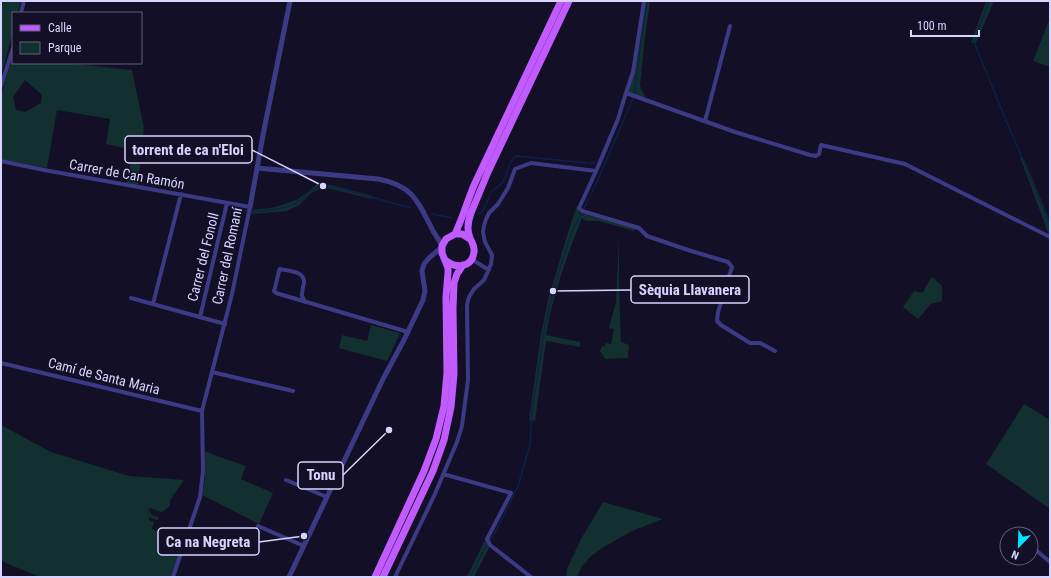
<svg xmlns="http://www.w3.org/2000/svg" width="1051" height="578" font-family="'Roboto Condensed',sans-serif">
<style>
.green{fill:#12302f;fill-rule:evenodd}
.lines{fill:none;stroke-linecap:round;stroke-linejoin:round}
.stream{stroke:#0c2248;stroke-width:1.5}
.minor{stroke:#3d3a85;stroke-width:4}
.tertiary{stroke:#3d3a85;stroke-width:5}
.primary{stroke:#c25bff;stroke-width:7}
.labels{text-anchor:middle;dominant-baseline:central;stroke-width:3;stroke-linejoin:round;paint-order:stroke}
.street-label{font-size:14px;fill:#d9d4ff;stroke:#130f26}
.leader{fill:none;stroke:#d9d4ff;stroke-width:1.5}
.callout-dot{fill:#d9d4ff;stroke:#130f26;stroke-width:1.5}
.callout{fill:#130f26;stroke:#d9d4ff;stroke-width:1.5}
.callout-label{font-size:15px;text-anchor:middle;font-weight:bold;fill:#d9d4ff}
</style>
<rect width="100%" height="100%" fill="#130f26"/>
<!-- green -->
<path class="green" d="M1 1H21L18 13H13V32L1 76Z
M645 1H650L644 45 640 86 646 99 628 92Z
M986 1H994L976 43H971Z
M1050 18V67L1033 61Z
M12 57 13 63H65L132 70 144 128 138 185 127 183 133 150 106 144 110 119 57 110 47 168 1 159V95ZM25 80 42 95 41 103 25 112 16 110 13 97Z
M1020 157 1024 159 1050 221V234L1049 235Z
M318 183 335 186 373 196 372 199 323 187 310 194 299 205 287 211 251 214 252 210C267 209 284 206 298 199 305 195 312 188 318 183Z
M577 206 579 213 635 228 634 231 599 221H586L582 218C567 255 553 295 546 335L580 342V347L546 341 535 421 529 420 541 334 549 296 570 226Z
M619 238V283L621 342 629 345 628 358 605 359 600 351 602 346 604 347 606 343 611 344 614 329 609 328 616 302Z
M932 277 942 286V301L931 304 918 319 903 307 914 291 923 293 926 286Z
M371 325 400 333 387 361 339 348 342 335 367 341Z
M1024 404 1050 420V509L986 464Z
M1 425 51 452 129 476 184 480 170 500V506L162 512 149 508 150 513 154 516 159 517 158 520 150 518H149V520L154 522 152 529 171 538 183 542 171 577H40L1 561Z
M205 451 217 456 246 466 241 479 273 493 259 524 202 495 205 478Z
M603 502 663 519 632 531 602 548 590 557 581 568 577 577H566L567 569 581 539Z
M485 540 489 548 474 577H463L468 575Z"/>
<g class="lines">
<!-- stream -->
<path class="stream" d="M989 1 974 42 1005 118
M1006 120 1050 224
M241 210 247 211
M252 212C268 210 286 210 299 201 307 196 313 187 322 186 327 185 335 188 340 189 364 194 388 202 411 208
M432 214 452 218
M479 214C486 210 487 200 491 193 494 188 499 187 502 183 508 175 508 161 516 156L588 163H595
M470 577 486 546 497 529 518 486 530 445 532 412 544 331 553 291 570 236 597 182 634 96 643 25 647 1"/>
<!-- minor -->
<path class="minor" d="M644 1 633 72 625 96 618 119 597 169 579 208 582 211 639 228 647 236 688 250 728 262 732 267 731 270 718 312 717 321 721 325 750 343H760L775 351
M21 13 24 1
M1 86 13 48
M626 93 735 132 810 155 816 156 819 154 821 145 905 164 1050 237
M705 121 730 26
M1 161 44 170 250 207 232 294 202 411 203 471 200 497 173 577
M471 259 489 270
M131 298 225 324
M305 302 302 296C302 291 303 287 304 283 305 271 289 271 280 269L279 271 275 288 274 291 276 293 408 332
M153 304 181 194
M200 317 227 203
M1 363 202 411
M212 372 293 391
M443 474 511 493 487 539 490 545 531 577
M286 480 327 497
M258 526 304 546
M1031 546 1050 562
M395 577 434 496 457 442 462 426 468 380 467 305 469 297 474 289 484 280 491 264 492 255 485 242 483 232 484 226 486 219 489 213 498 204 508 188 515 169 531 163 596 171"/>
<!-- tertiary -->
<path class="tertiary" d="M257 168 378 179C411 185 417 199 431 227 434 234 439 239 442 246
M250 207 264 130 290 1
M289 577 383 379 404 340 423 300 425 291 422 271 424 264 429 258 442 247"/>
<!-- primary -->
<path class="primary" d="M455 234C463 217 468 199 475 183L561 1
M445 260C456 269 472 268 474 252 475 246 472 243 470 238 466 229 468 221 471 213L488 172 569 1
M375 577 424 471 436 439 444 406 447 373 446 297 448 273V268L442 253V246L446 239 455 234H462L470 239
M383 577 433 471 444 440 451 407 454 374 453 308 454 283 457 274 463 265"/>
</g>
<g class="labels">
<!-- street labels -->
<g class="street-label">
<text transform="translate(127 174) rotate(10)">Carrer de Can Ramón</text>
<text transform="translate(227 256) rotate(-78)">Carrer del Romaní</text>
<text transform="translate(203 257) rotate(-76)">Carrer del Fonoll</text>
<text transform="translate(104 376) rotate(14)">Camí de Santa Maria</text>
</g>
</g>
<!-- callouts -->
<path class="leader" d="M323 186L252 150M553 291L631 290M389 430L343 475M304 536L259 542"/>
<g class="callout-dot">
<circle cx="323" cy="186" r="4"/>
<circle cx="553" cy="291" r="4"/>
<circle cx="389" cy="430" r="4"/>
<circle cx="304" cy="536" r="4"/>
</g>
<g class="callout">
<rect x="125" y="136" width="127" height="27" rx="4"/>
<rect x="631" y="276" width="118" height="27" rx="4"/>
<rect x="298" y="462" width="45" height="27" rx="4"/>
<rect x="158" y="528" width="101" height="27" rx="4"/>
</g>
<g class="callout-label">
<text x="188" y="155">torrent de ca n'Eloi</text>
<text x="690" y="295">Sèquia Llavanera</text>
<text x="321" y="480">Tonu</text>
<text x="208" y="547">Ca na Negreta</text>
</g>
<!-- border -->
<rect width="1051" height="578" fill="none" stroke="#d9d4ff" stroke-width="4"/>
<!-- legend -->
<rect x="12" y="12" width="130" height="52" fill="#130f26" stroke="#625e7d"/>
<rect x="20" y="25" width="20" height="6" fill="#c25bff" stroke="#625e7d"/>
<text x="48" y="32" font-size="12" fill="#d9d4ff">Calle</text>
<rect x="20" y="42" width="20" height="12" fill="#12302f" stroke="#625e7d"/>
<text x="48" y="52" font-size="12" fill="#d9d4ff">Parque</text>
<!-- north arrow -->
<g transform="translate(1019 546) rotate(203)"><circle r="19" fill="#130f26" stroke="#625e7d"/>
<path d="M0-3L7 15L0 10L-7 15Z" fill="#00e5ff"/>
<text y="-6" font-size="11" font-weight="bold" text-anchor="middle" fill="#d9d4ff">N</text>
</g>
<!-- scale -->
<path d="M911 30v6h68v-6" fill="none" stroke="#d9d4ff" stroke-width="2"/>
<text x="917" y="30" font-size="12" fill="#d9d4ff" stroke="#130f26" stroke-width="3" paint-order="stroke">100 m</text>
</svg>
